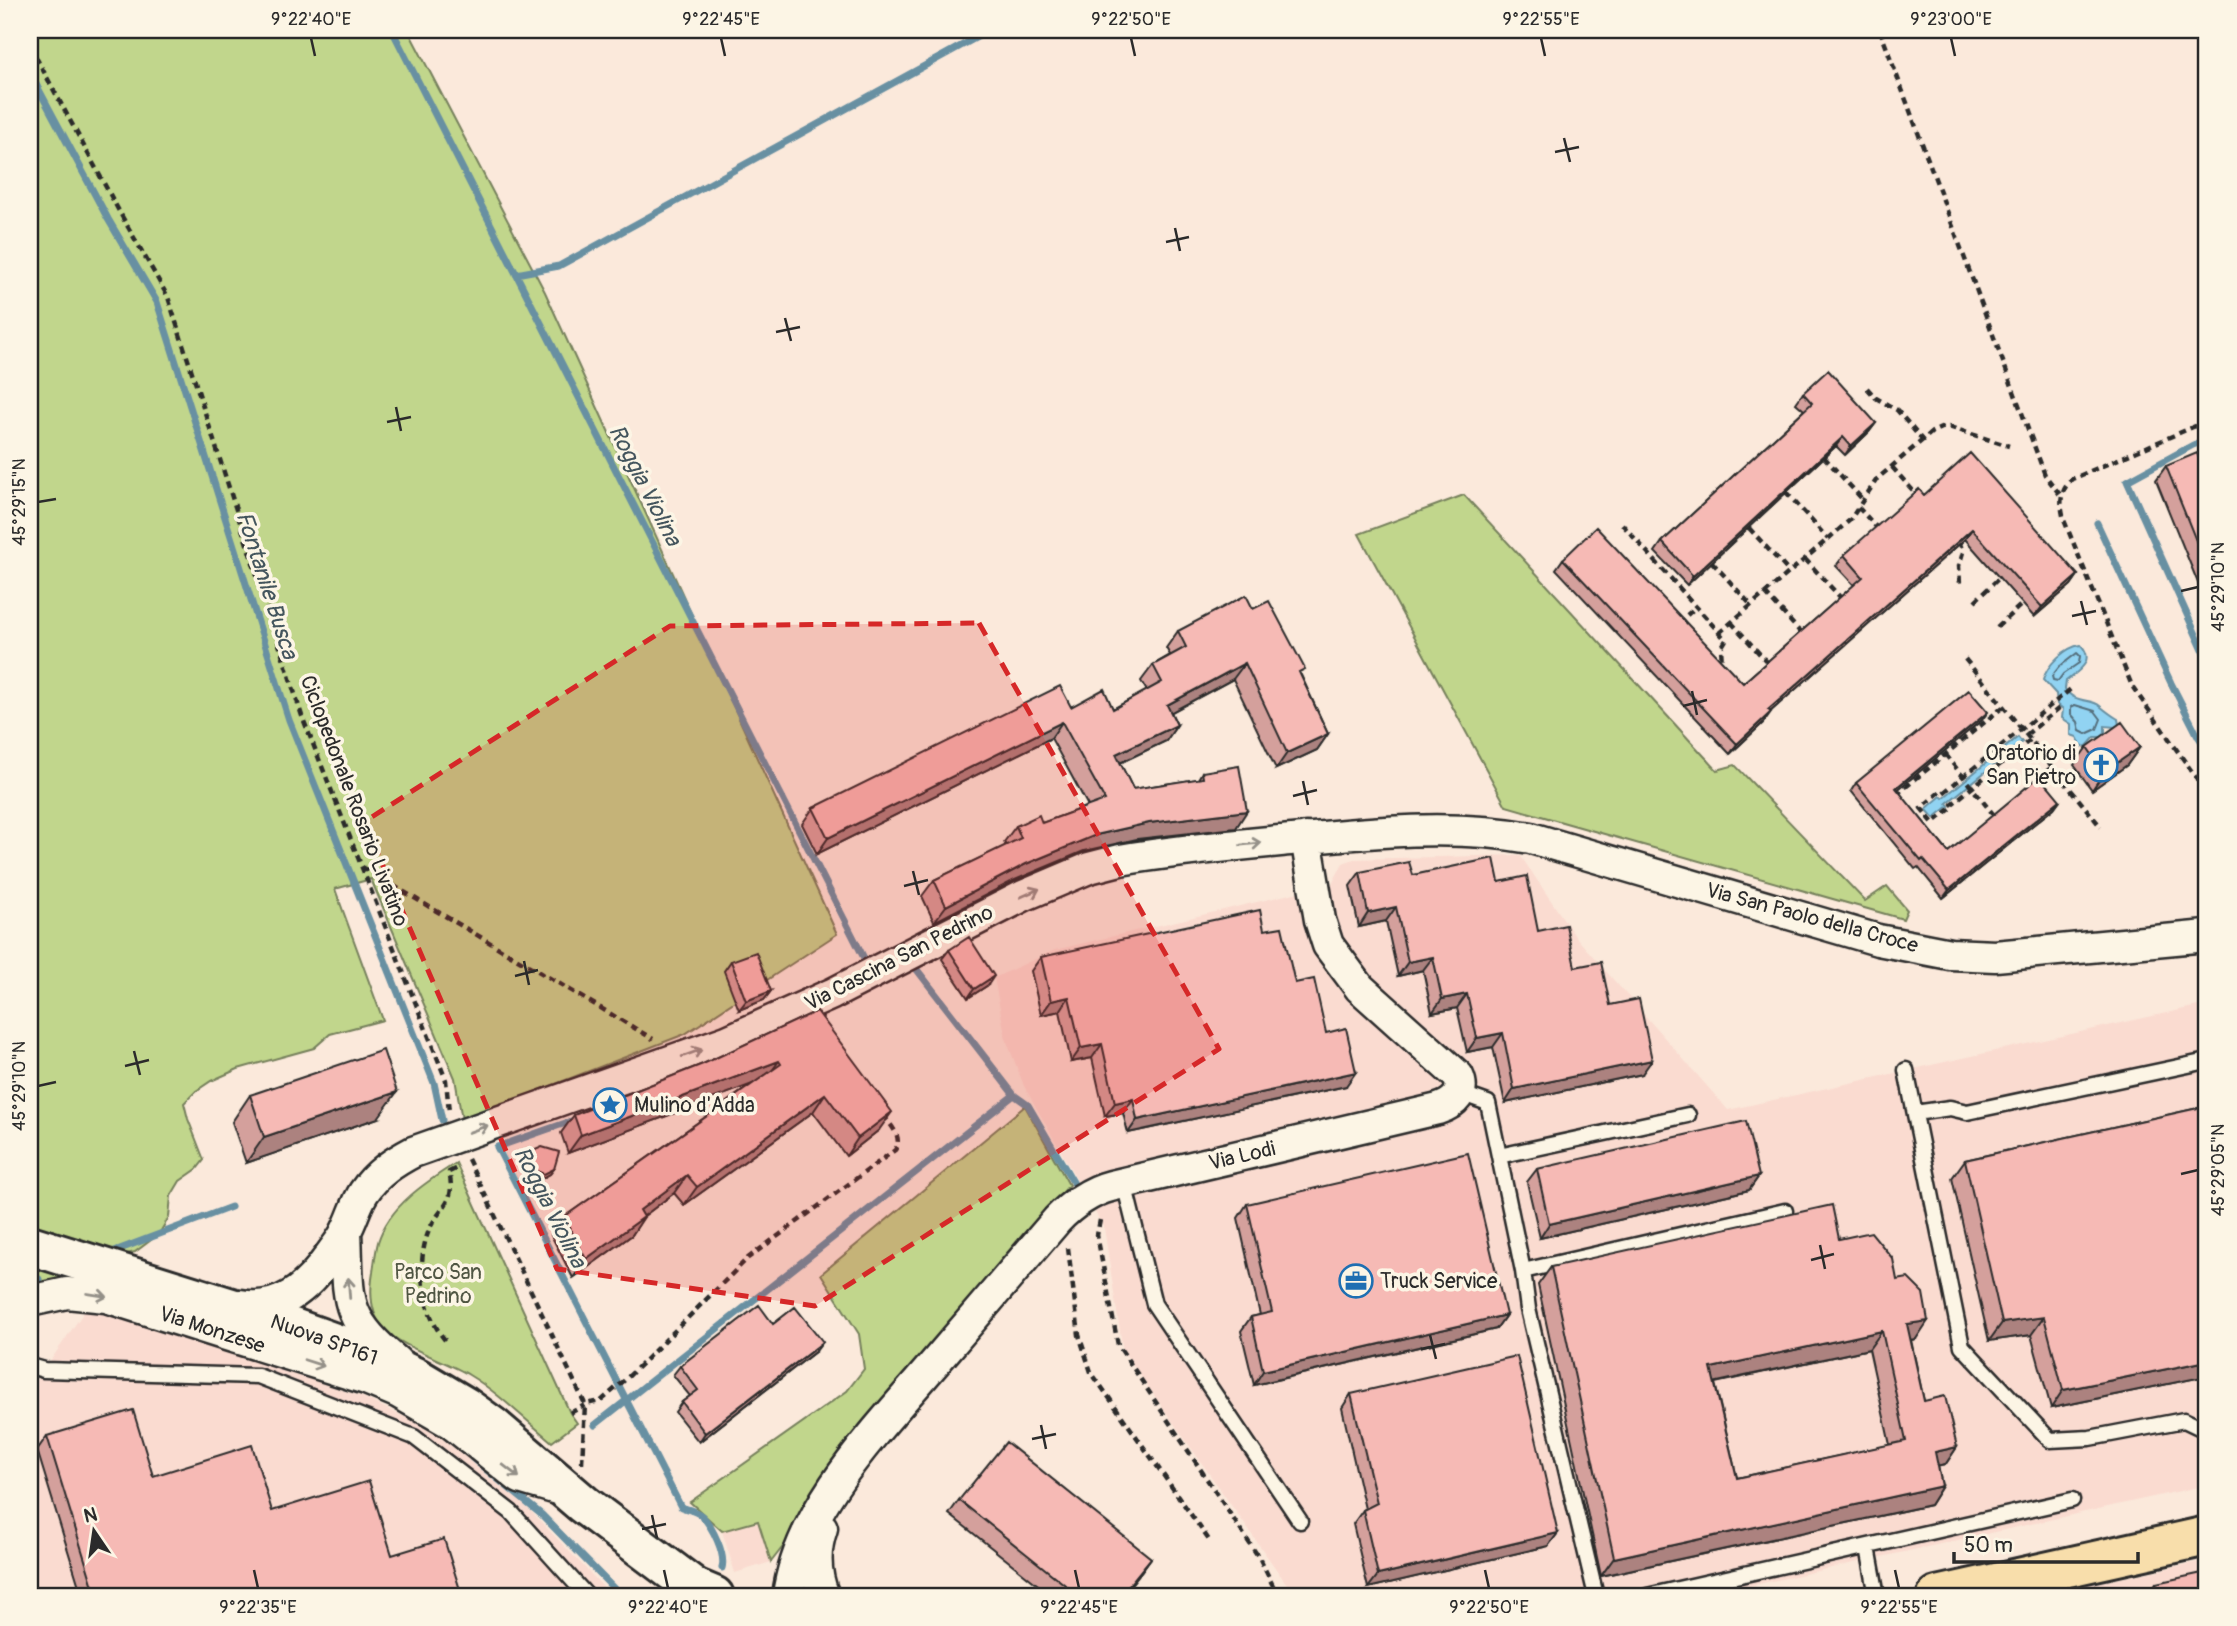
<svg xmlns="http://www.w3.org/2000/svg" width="2237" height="1626" font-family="Pangolin,sans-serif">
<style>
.built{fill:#fadbd0}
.green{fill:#c1d68c;stroke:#76805c;stroke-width:2}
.water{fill:#91d3f2;stroke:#6890a2;stroke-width:2}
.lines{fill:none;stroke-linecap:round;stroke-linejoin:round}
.shore{stroke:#546e7b;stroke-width:2}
.stream{stroke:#6890a2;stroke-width:7}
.service-casing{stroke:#2b2b2b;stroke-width:19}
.minor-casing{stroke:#2b2b2b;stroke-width:35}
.secondary-casing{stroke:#2b2b2b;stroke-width:44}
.primary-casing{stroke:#2b2b2b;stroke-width:44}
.path{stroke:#2b2b2b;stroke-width:4.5;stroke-dasharray:7 5;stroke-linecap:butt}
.service{stroke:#fcf5e5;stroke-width:14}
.minor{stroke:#fcf5e5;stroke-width:30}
.secondary{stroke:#fcf5e5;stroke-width:38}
.primary{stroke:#f8deab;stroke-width:38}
.wall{fill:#d4a09c;stroke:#2b2b2b;stroke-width:2;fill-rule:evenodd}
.shaded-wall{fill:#ac827f;stroke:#2b2b2b;stroke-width:2}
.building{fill:#f6bab5;stroke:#2b2b2b;stroke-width:2;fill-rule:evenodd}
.oneway{stroke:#949088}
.marked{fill:#d62828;fill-opacity:0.2;stroke:#d62828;stroke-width:5;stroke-dasharray:14 9;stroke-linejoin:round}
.ticks{fill:none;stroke:#2b2b2b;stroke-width:2.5}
.labels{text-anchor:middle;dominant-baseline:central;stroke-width:7;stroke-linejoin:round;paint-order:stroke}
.poi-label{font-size:21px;fill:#2b2b2b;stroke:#fcf5e5;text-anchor:start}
.street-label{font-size:21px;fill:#2b2b2b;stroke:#fcf5e5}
.park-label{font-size:21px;fill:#505643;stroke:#fcf5e5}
.water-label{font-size:23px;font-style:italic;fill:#44555d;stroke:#fcf5e5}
.neatline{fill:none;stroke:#2b2b2b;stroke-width:2.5}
.ticks-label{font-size:18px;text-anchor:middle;fill:#2b2b2b}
</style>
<rect width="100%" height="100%" fill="#fbe9db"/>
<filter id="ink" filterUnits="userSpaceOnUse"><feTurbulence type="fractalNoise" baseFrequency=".0143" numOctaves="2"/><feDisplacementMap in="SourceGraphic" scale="14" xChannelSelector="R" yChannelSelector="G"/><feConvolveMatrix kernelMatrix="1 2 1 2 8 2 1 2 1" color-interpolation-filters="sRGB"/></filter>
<g filter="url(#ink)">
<!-- built -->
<path class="built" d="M1520 855 1575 936 1728 1110 2207 1004V1485L1704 1596H1295L1123 1351 1104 1228 1024 1086 1006 1039 994 978 1055 950 1332 884 1343 863 1354 859Z
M86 1309 210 1346 360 1396 430 1429 524 1504 612 1596H30V1385L35 1383Z
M758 1520 771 1562 735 1573 722 1531Z
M2207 1560V1596H2036Z"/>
<!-- green -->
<path class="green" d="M30 30H408L545 292 837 934 685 1034 462 1120 455 1078 371 879 335 889 383 1020 330 1034 314 1048 238 1069 211 1081 196 1091 184 1103 188 1119 204 1160 197 1169 180 1181 171 1196 169 1217 159 1234 135 1252 118 1256 30 1231Z
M1464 495 1717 770 1735 765 1865 901 1887 886 1907 910 1903 919 1506 806 1359 534Z
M1025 1106 1069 1185 825 1474 785 1544 771 1562 758 1521 722 1531 690 1502 847 1391 864 1369 859 1334 821 1274Z
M456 1163 570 1413 577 1423 552 1442C525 1420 499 1393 469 1375 448 1362 399 1346 384 1329 372 1316 370 1296 372 1279 374 1267 375 1254 378 1242 389 1206 426 1182 456 1163Z
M30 1258 86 1274 30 1292Z"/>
<!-- water -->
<path class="water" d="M2081 645C2096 662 2078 671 2066 681L2065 689C2075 704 2091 698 2100 706 2106 711 2111 715 2118 719L2119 725 2115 727 2105 726V734L2102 737H2095L2087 746 2082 747 2077 737 2071 735V724L2062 718 2063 709 2057 704 2056 694 2043 680C2047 665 2065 647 2081 645Z
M2018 737 2022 742 1947 803 1949 806 1934 818 1926 809 1941 796 1943 798Z"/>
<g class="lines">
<!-- shore -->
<path class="shore" d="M2077 653 2080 656 2079 663 2063 674 2058 681 2053 680 2052 676 2059 667Z
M2075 705 2095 711 2101 719 2097 729 2086 734 2080 731 2078 722 2071 714V707Z"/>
<!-- stream -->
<path class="stream" d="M392 30 864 958
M30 73 108 219 157 302 289 720 434 1083 442 1120
M516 274 559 266 990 30
M2207 440 2193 445 2127 481 2207 659
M2097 523 2171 683 2198 736 2207 749
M1014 1095 1028 1105 1073 1182
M577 1119 497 1147 681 1507C687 1509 697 1511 702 1516 712 1526 726 1554 722 1568
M112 1252 231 1207
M30 1282 39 1279
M595 1425 1014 1095 911 962
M472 1458 542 1515 621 1596"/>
<defs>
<path id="service" d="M1906 1070 1962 1346 2050 1440 2090 1438 2184 1420 2207 1431
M1460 1093 1488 1103 1523 1271 1528 1309 1596 1596
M1915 1113 1950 1108 1967 1112 2207 1061
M1499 1156 1688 1115
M1124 1183 1154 1304 1300 1521
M1523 1271 1785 1211
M30 1366 44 1370 258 1376 414 1437 511 1512 587 1596
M1868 1547 1877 1596
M1647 1596 2072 1500"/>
<path id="minor" d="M346 1232C349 1298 341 1316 396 1361
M30 1301 67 1293 106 1297 366 1379 399 1393 451 1423 520 1478 564 1491
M240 1305C280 1312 307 1288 328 1258 334 1249 342 1240 346 1231 353 1218 356 1204 364 1192 377 1173 394 1162 413 1152L727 1041 832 994 1023 896 1089 868 1120 860C1173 851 1226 846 1280 841 1362 833 1449 823 1531 838L1878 940 1950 954 1995 956 2207 936
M822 1528C814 1551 815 1574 824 1596
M788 1596C799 1509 878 1429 933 1365 974 1317 1016 1268 1057 1220 1071 1205 1091 1191 1111 1186L1438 1109C1454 1104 1466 1093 1458 1076L1360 988 1328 945 1320 920 1306 838"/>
<path id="secondary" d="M30 1245 276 1322 368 1355 417 1378 464 1406 493 1427 583 1504 695 1588 714 1596"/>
<path id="primary" d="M1937 1596 2207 1536"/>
</defs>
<!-- service casing -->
<use href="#service" class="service-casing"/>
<!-- minor casing -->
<use href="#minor" class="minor-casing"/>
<!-- secondary casing -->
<use href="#secondary" class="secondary-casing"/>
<!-- primary casing -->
<use href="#primary" class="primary-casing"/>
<!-- path -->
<path class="path" d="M1880 30 2045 475 2061 496
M30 46 120 213 168 297 302 716 446 1080 449 1112
M1867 388 1876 398 1897 410 1923 441
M2207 421 2072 479C2059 492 2060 503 2064 520L2132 686 2207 793
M1824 457 1863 500
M1892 467 1917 495
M1786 492 1828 539
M1858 507 1878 529
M1622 524 1726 640 1721 648 1722 664
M1749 528 1789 572
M1959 541 1963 552 1959 566 1960 584
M1805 559 1841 598
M1712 562 1751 605
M1765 593 1801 633
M1975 601 1999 578
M1731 622 1768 663
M1678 623 1696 607
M1997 627 2022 604
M1719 633 1850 520 1877 479 1932 432 1941 428 1949 427 2009 446
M1965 659 2101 827
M2026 735 2058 709 2053 704
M2030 740 1952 804 1954 806 1933 823 1921 808 1941 791 1943 793 2072 688
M1945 754 1993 814
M2037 779 2052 767
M1896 795 2003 707
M362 867 653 1039
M468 1159 585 1404 601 1401 626 1379 748 1258 895 1150C903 1137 892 1127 884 1116
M1100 1220 1097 1235 1118 1345 1260 1559 1278 1596
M1068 1248 1079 1335 1091 1372 1211 1543
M445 1340C422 1313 414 1260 431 1226 442 1205 456 1203 449 1172L459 1167
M570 1413 585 1405
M582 1463 585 1404"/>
<!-- service -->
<use href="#service" class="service"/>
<!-- minor -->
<use href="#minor" class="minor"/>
<!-- secondary -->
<use href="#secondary" class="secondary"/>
<!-- primary -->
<use href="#primary" class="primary"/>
</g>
<!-- wall -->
<path class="wall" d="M1803 393 1876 423 1869 432 1845 455 1836 446 1687 585 1655 552 1662 542 1804 410 1796 403Z
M2166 466 2207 479V605L2156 480Z
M1924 495 2078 575 2071 585 2034 617 1965 539 1770 712 1763 723 1730 754 1556 569 1563 559 1743 683 1854 585 1836 566 1844 555Z
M1178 631 1301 675 1328 734 1317 750 1276 769 1233 679 1171 712 1177 725 1166 741 1120 763 1133 789 1198 779 1202 772 1236 828 1137 839 1084 851 1015 880 934 922 922 896 934 880 1006 846 1004 842 1016 826 1042 823 1088 806 1051 738 817 854 802 824 813 808 1071 707 1113 709 1147 691 1141 681 1153 665 1170 655 1166 648Z
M1982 720 1897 790 1948 852 2060 800 2054 808 1943 898 1918 867 1915 869 1851 791 1856 783Z
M2087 747H2140L2127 765 2092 790 2074 765Z
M1360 872 1499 882 1538 931 1610 1005 1642 1074 1505 1103 1493 1047 1467 1052 1457 1008 1432 1013 1423 970 1398 976 1386 921 1359 927 1350 886Z
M1264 930 1295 983 1326 1033 1346 1086 1128 1133 1123 1113 1105 1116 1092 1058 1071 1062 1060 1011 1041 1015 1031 971 1041 957Z
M949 950 988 985 968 998 942 959Z
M731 961 771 991 764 1000 739 1010 724 971Z
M817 1011 879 1130 846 1156 813 1112 684 1205 674 1193 644 1216 632 1235 573 1278 551 1235 564 1217 752 1084 568 1153 561 1133 574 1115 703 1064Z
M250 1095 378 1118 246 1163 232 1122Z
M2207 1106V1376L2051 1408 2031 1335 1989 1341 1952 1178 1965 1160Z
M533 1151 554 1169 550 1174 541 1179 531 1175 526 1166 530 1156Z
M1537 1169 1759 1176 1749 1190 1540 1238 1527 1182Z
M1247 1204 1506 1315 1496 1329 1254 1385 1241 1331 1251 1317 1260 1315 1238 1218Z
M1839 1239 1897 1280 1916 1339 1911 1340 1924 1401 1957 1447 1945 1465 1938 1466 1942 1486 1930 1505 1601 1576 1538 1285 1551 1267ZM1869 1349 1890 1445 1737 1478 1715 1383Z
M773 1324 816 1351 699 1442 675 1412 682 1402 690 1396 673 1375 680 1366Z
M1351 1394 1558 1533 1548 1546 1368 1588 1353 1524 1363 1510 1365 1509 1342 1408Z
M47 1436 153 1476 272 1511 462 1596H82L37 1450Z
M959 1500 1151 1558 1122 1596H1052L949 1514Z
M2156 1583 2207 1596H2147Z"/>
<!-- shaded-wall -->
<path class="shaded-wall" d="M1876 423 1869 432 1845 455 1851 446Z
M1843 437 1836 446 1687 585 1693 576Z
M1972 529 1965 539 1761 720 1768 710Z
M2078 575 2071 585 2034 617 2042 607Z
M1245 663 1233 679 1155 721 1167 705Z
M1771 712 1763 723 1730 754 1737 744Z
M1988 712 1982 720 1890 796 1896 788Z
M1062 722 1051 738 817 854 828 838Z
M1177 725 1166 741 1105 770 1116 754Z
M1328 734 1317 750 1276 769 1287 753Z
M2140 747 2127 765 2092 790 2104 772Z
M2060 800 2054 808 1943 898 1949 890Z
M1247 811 1236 828 1137 839 1084 851 1015 880 934 922 946 906 1026 864 1096 835 1149 823Z
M1396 907 1386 921 1359 927 1368 913Z
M1433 957 1423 970 1398 976 1408 962Z
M994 976 988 985 968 998 974 989Z
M771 991 764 1000 739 1010 746 1001Z
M1467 994 1457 1008 1432 1013 1442 999Z
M1069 997 1060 1011 1041 1015 1051 1001Z
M1503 1033 1493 1047 1467 1052 1477 1038Z
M1102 1044 1092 1058 1071 1062 1081 1048Z
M1652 1060 1642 1074 1505 1103 1514 1089Z
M779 1061 766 1079 568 1153 581 1135Z
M1356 1072 1346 1086 1128 1133 1137 1120Z
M397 1092 378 1118 246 1163 264 1137Z
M825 1094 813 1112 684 1205 697 1187Z
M1133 1099 1123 1113 1105 1116 1115 1103Z
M892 1112 879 1130 846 1156 858 1138Z
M554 1169 550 1174 541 1179 531 1175 534 1170Z
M687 1175 674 1193 627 1229 640 1210Z
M1759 1176 1749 1190 1540 1238 1549 1224Z
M644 1217 632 1235 573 1278 586 1259Z
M1506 1315 1496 1329 1254 1385 1263 1371Z
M2044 1317 2031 1335 1989 1341 2002 1323Z
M1928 1321 1916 1339 1895 1342 1907 1324Z
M1882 1331 1869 1349 1699 1386 1711 1368Z
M823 1342 816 1351 699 1442 705 1433Z
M2207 1361V1376L2051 1408 2063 1390Z
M1957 1447 1945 1465 1922 1470 1935 1452Z
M1942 1486 1930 1505 1601 1576 1614 1558Z
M1558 1533 1548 1546 1368 1588 1378 1575Z
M1151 1558 1141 1572 1122 1596H1120Z"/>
<!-- building -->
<path class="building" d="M1828 370 1876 423 1851 446 1843 437 1693 576 1662 542 1812 403 1803 393Z
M1970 453 2078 575 2042 607 1972 529 1768 710 1771 712 1737 744 1563 559 1596 527 1743 683 1863 577 1844 555 1919 489 1924 495Z
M2197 453 2207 479V568L2166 466Z
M1246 595 1253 609 1269 601 1305 669 1299 672 1328 734 1287 753 1245 663 1167 705 1177 725 1116 754 1133 789 1203 778 1202 772 1239 766 1247 811 1149 823 1096 835 1026 864 946 906 934 880 1021 838 1016 826 1039 815 1042 823 1105 800 1062 722 828 838 813 808 1060 686 1071 707 1104 689 1113 709 1162 682 1153 665 1186 647 1178 631Z
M1969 690 1988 712 1896 788 1948 852 2040 776 2060 800 1949 890 1923 859 1921 861 1856 783Z
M2122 722 2140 747 2104 772 2087 747Z
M1494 858 1499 882 1527 876 1538 931 1566 925 1575 967 1601 962 1610 1005 1639 999 1652 1060 1514 1089 1503 1033 1477 1038 1467 994 1442 999 1433 957 1408 962 1396 907 1368 913 1360 872 1409 862 1413 875Z
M1260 910 1264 930 1282 927 1295 983 1314 979 1326 1033 1346 1028 1356 1072 1137 1120 1133 1099 1115 1103 1102 1044 1081 1048 1069 997 1051 1001 1041 957Z
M969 937 994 976 974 989 949 950Z
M756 952 771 991 746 1001 731 961Z
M817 1011 892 1112 858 1138 825 1094 697 1187 687 1175 640 1210 644 1217 586 1259 564 1217 781 1064 779 1061 581 1135 574 1115 703 1064Z
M383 1050 397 1092 264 1137 250 1095Z
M2207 1106V1361L2063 1390 2044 1317 2002 1323 1965 1160Z
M1746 1121 1759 1176 1549 1224 1537 1169Z
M542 1147 559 1152 554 1169 544 1174 534 1170 529 1161 533 1151Z
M1468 1153 1506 1315 1263 1371 1251 1317 1272 1312 1247 1204Z
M1832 1205 1839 1239 1871 1232 1893 1259 1897 1280 1908 1278 1923 1293 1928 1321 1907 1324 1924 1401 1945 1396 1957 1447 1935 1452 1942 1486 1614 1558 1551 1267ZM1882 1331 1906 1441 1737 1478 1711 1368Z
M759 1305 773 1324 795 1307 823 1342 705 1433 682 1402 698 1390 680 1366Z
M1517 1356 1558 1533 1378 1575 1363 1510 1377 1503 1351 1394Z
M133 1410 153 1476 252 1445 272 1511 369 1481 392 1555 444 1539 462 1596H96L47 1436Z
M1006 1442 1151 1558 1120 1596H1079L959 1500Z
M2207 1572V1596H2159L2156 1583Z
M516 1587 519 1596H484Z"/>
<!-- one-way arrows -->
<defs><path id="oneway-shaft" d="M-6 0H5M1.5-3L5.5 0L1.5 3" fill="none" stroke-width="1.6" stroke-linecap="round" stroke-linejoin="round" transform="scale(1.75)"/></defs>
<g class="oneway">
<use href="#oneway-shaft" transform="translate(1251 844) rotate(-6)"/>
<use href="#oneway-shaft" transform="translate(1030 893) rotate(-24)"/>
<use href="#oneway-shaft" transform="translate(692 1053) rotate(-20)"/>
<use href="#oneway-shaft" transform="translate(478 1129) rotate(-20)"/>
<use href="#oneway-shaft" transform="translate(349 1288) rotate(-94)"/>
<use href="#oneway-shaft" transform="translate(97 1295) rotate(9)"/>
<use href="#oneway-shaft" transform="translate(314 1363) rotate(18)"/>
<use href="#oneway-shaft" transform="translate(511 1471) rotate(38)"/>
</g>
</g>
<!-- marked area -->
<path class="marked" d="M979 623 1219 1049 815 1306 557 1269 364 822 670 626Z"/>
<!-- ticks -->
<path class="ticks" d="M311 38 315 56M721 38 725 56M1131 38 1135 56M1541 38 1545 56M1951 38 1955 56M1564 138 1570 162M1555 152 1579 147M1175 228 1180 251M1166 242 1189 237M785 318 791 341M776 332 800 327M396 407 401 431M387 422 411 417M38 502 56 499M2181 591 2198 587M2081 601 2087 625M2072 616 2096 611M1692 691 1697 715M1683 706 1707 700M1303 781 1308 805M1293 796 1317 790M913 871 919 895M904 886 928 880M524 961 529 985M515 976 538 970M134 1051 140 1075M125 1066 149 1060M38 1086 56 1082M2181 1174 2198 1170M1820 1245 1825 1269M1811 1260 1834 1254M1430 1335 1436 1359M1421 1349 1445 1344M1041 1425 1046 1449M1032 1439 1056 1434M652 1515 657 1538M642 1529 666 1524M254 1570 258 1588M664 1570 668 1588M1075 1570 1079 1588M1485 1570 1489 1588M1895 1570 1899 1588"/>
<!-- icons -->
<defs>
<symbol id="church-ring" viewBox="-11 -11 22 22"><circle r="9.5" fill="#fcf5e5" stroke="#1f6fb2" stroke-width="1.5"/><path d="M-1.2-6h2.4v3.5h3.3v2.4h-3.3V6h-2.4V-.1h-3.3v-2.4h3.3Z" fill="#1f6fb2"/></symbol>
<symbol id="sight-ring" viewBox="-11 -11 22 22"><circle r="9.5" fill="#fcf5e5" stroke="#1f6fb2" stroke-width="1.5"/><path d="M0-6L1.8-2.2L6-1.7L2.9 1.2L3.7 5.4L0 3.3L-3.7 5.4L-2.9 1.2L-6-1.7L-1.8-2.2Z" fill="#1f6fb2"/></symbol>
<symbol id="office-ring" viewBox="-11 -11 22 22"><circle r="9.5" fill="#fcf5e5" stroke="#1f6fb2" stroke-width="1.5"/><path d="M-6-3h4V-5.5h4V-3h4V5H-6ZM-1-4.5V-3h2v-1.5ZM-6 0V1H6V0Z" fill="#1f6fb2"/></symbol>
</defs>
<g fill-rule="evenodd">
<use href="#church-ring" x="2082" y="746" width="38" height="38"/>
<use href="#sight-ring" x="591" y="1086" width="38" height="38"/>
<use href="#office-ring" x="1337" y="1262" width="38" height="38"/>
</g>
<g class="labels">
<!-- poi labels -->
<g class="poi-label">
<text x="2076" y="753" text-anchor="end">Oratorio di<tspan x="2076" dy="24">San Pietro</tspan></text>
<text x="634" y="1105">Mulino d'Adda</text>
<text x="1380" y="1281">Truck Service</text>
</g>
<!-- street labels -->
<g class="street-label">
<text transform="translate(354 801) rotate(69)">Ciclopedonale Rosario Livatino</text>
<text transform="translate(1812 918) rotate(15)">Via San Paolo della Croce</text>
<text transform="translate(899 958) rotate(-27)">Via Cascina San Pedrino</text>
<text transform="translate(1242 1156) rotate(-13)">Via Lodi</text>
<text transform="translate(212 1330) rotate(18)">Via Monzese</text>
<text transform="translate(324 1340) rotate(20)">Nuova SP161</text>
</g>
<!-- park labels -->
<g class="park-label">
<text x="438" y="1272">Parco San<tspan x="438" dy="24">Pedrino</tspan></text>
</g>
<!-- water labels -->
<g class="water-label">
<text transform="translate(645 485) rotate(63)">Roggia Violina</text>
<text transform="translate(267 585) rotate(72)">Fontanile Busca</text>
<text transform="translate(550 1207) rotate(63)">Roggia Violina</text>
</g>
</g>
<!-- margin -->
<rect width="2237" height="1626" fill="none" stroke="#fcf5e5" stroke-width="77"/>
<!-- north arrow -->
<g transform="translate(94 1531) rotate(347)" stroke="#fcf5e5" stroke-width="5" paint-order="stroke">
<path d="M0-5L12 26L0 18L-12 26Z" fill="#2b2b2b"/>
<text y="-10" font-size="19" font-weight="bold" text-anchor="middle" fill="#2b2b2b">N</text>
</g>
<!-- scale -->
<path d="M1954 1552v10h184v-10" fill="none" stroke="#2b2b2b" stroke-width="3.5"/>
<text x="1964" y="1552" font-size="21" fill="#2b2b2b" stroke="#fcf5e5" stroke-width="5" paint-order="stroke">50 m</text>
<rect x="38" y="38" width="2160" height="1550" class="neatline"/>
<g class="ticks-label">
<text x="311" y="25">9°22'40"E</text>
<text x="721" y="25">9°22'45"E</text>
<text x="1131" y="25">9°22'50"E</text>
<text x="1541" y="25">9°22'55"E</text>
<text x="1951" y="25">9°23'00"E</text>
<text transform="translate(19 502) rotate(-90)" y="6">45°29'15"N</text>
<text transform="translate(2218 587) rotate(-90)" y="6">45°29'10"N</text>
<text transform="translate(19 1086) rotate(-90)" y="6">45°29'10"N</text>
<text transform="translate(2218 1170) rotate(-90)" y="6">45°29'05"N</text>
<text x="258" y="1613">9°22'35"E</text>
<text x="668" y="1613">9°22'40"E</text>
<text x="1079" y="1613">9°22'45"E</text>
<text x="1489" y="1613">9°22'50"E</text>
<text x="1899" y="1613">9°22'55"E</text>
</g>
</svg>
